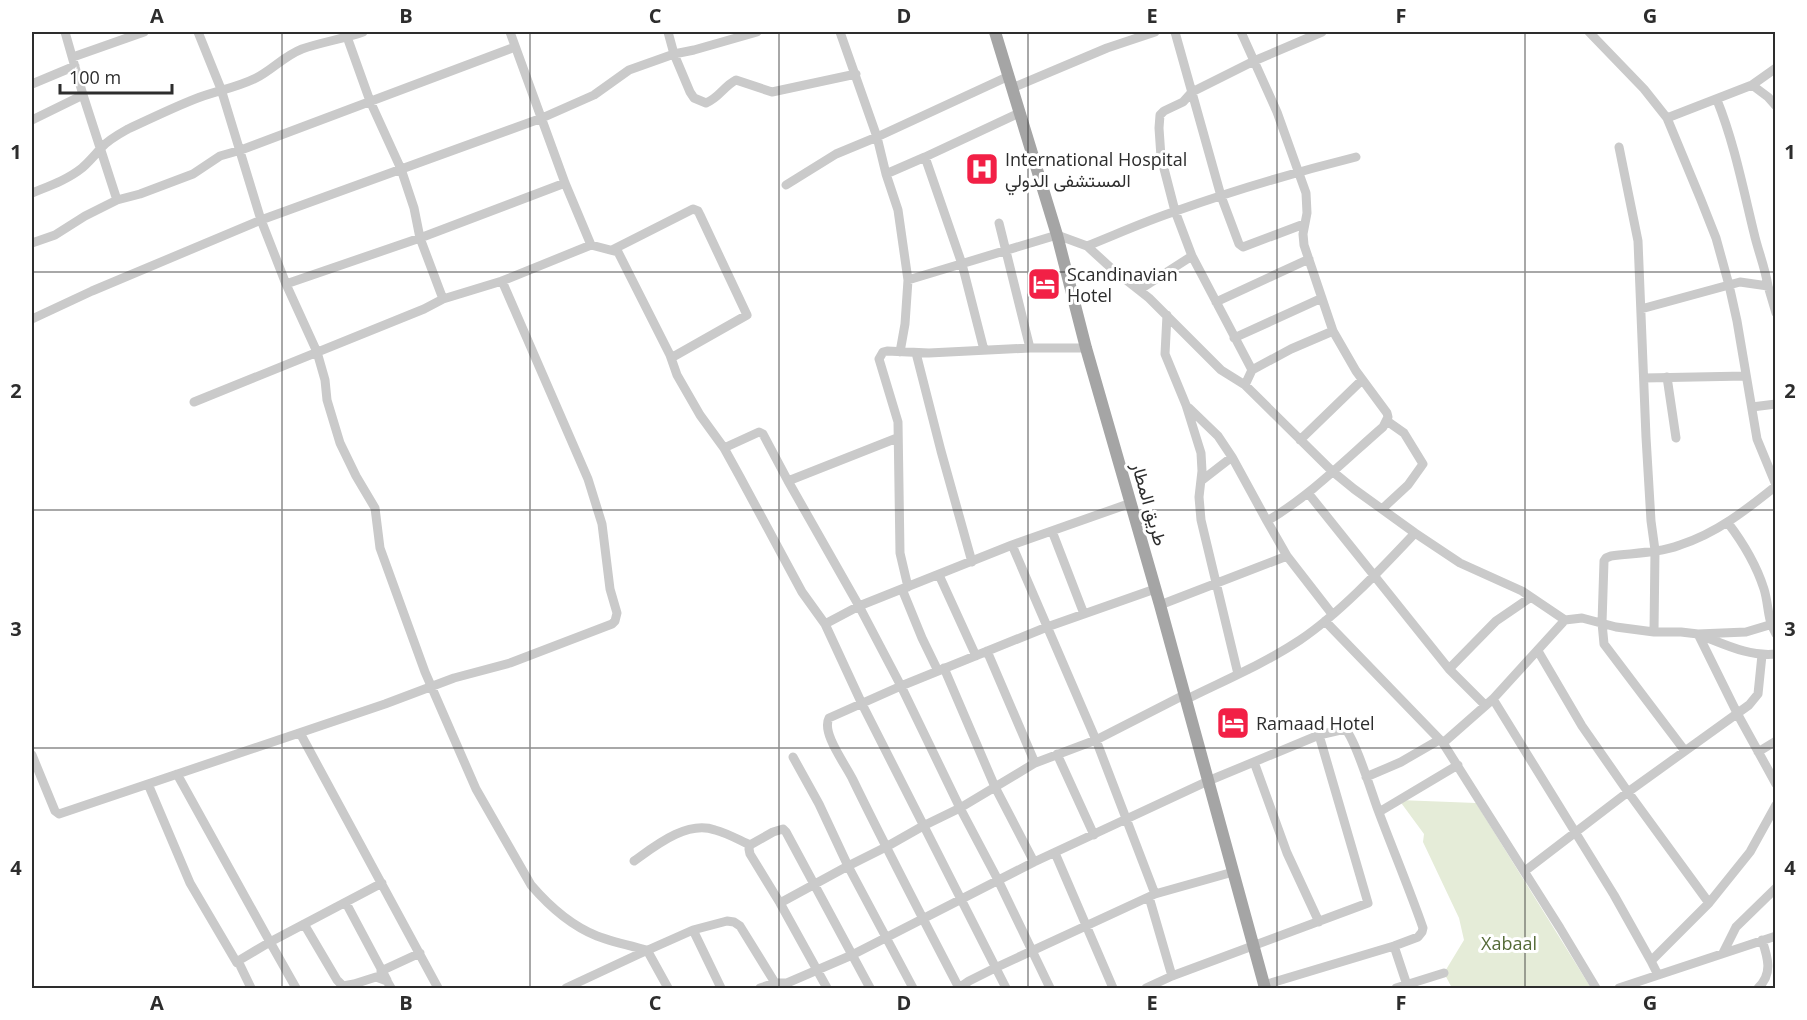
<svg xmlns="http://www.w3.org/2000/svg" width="1807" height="1020" font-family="'Open Sans',Vazirmatn,sans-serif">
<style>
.green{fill:#e5ecd8}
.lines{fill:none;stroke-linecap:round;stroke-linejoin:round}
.minor{stroke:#cacaca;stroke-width:9}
.major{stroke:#a5a5a5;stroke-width:12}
.grid{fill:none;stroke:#2d2d2d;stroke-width:1.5;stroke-opacity:0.55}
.labels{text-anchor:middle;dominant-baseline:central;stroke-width:6;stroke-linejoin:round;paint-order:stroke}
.poi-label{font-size:18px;fill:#2d2d2d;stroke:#fff;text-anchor:start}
.street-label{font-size:18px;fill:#2d2d2d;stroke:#fff}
.park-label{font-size:18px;fill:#556b37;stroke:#fff}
.neatline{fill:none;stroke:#2d2d2d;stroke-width:2}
.grid-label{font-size:20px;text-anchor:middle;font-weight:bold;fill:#2d2d2d}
</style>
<rect width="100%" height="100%" fill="#fff"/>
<!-- green -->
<path class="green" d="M1399 800 1476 803 1591 988H1452L1444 973 1464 940 1459 918 1423 842 1424 834Z"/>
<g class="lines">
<!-- minor -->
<path class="minor" d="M65 32 83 95 117 200
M198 32 221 89 261 220 286 284 317 352 325 380 327 400 340 443 356 476 375 508 380 548 425 672 476 789 531 885C549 906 572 926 597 936 613 942 631 946 647 950L668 988
M510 32 565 183 591 245
M668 32 674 54 690 92 694 98 706 103C719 98 724 86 736 80L772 92 856 74
M840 32 877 137 886 174 898 210 908 280 905 324 900 352
M1175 32 1221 196 1239 244 1243 247 1304 224
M1241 32 1277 112 1306 193 1307 213 1303 234 1304 245 1333 331 1356 371 1387 413 1388 417 1383 427C1346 459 1310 496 1267 521L1287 556 1332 614
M1589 32 1644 89 1667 118 1701 200 1716 238 1729 285 1737 321 1757 439 1776 485
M346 34 370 101 401 169 414 208 420 238 443 299
M73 57 144 32
M32 84 75 66
M1752 85 1768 97 1776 106
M1012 88 1107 48 1155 32
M1717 100C1734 142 1743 188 1754 233 1758 251 1765 267 1768 286
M1667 118 1752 85 1776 68
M32 120 83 95
M1619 147 1638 241 1646 437 1651 521 1655 550 1654 632
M925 157 962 264 984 350
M886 174 925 157 1019 113
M786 185 836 154 877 137 1009 76
M32 193C49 186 67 180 82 168 89 162 95 155 101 148 108 140 119 134 128 129 150 119 172 108 195 99 215 91 236 88 256 78 272 70 284 56 302 49 322 42 343 39 363 32
M999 223 1030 348
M32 243 55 235 85 216 117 200 140 194 193 174 220 156 241 150 515 47
M1087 246C1117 234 1146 221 1176 211 1235 190 1296 172 1356 157
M612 250 693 209 698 211 700 215 747 315 671 358
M908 280 1057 235 1087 246 1111 268 1149 298 1221 370 1245 385 1332 471 1354 489 1415 533 1460 563 1522 591 1565 620 1582 618 1616 627 1654 632H1681L1698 634 1746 632 1776 623
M286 284 420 238 565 183
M1139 290 1192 256
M1216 302 1309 259
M1641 309 1740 282 1768 286 1776 313
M1167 315 1165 354 1186 405 1201 453 1202 471 1199 497 1201 520 1238 674
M32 319 92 291 261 220 542 118 594 95 629 70 674 54 694 50 757 32
M1234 338 1322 298
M916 353 941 451 972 562
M1252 370 1192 256 1175 211 1161 157 1159 128 1160 115 1164 111 1183 102 1192 92 1254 61 1322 32
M1667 377 1676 438
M1644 378 1746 376
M1245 385 1252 370 1291 349 1333 331
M194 402 424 309 443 299 502 281 591 245 618 252 670 355 677 375 700 415 724 448 740 477 802 592 825 624 862 704 1006 988
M1752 407 1776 404
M1189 408 1218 436 1232 457 1267 521
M1300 440 1362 380
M724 448 759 432 763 434 788 481 859 606 901 686 960 808 998 880 1050 988
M788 481 897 438
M1201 481 1232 457
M1308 493 1449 669 1485 705
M1382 509 1408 485 1423 464 1404 433 1387 421
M1728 523C1744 544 1756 564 1764 589 1769 605 1767 620 1776 634
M1052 531 1084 614
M1012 545 1096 740 1155 894
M939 575 976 656
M908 587 900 553 898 422 879 359 883 352 887 351 929 353 1030 348H1086
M902 589 922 638 938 671
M1155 589 1047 627 901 686 829 718C821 733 846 765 853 780 887 850 923 919 959 988L969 981 995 968 1155 894 1233 872
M1160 605 1287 556
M1325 621 1443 743 1560 928 1596 988
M825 624 859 606 1012 545 1131 503
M1698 634 1738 715 1776 784
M1700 635C1724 644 1749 657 1776 654
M987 651 1035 763
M1538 651 1582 726 1628 792 1709 903
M944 668 995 787 1034 862
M1449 669 1496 621 1531 597
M1493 699 1614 895 1651 961
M1185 700C1223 681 1264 664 1300 640 1340 613 1381 569 1415 533
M300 733 438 988
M1443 743 1493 699 1565 620
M1685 751 1604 644 1602 623 1604 561 1606 558 1611 556C1634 553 1659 553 1680 545 1717 533 1746 510 1776 486
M1758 752 1776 741
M1057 754 1094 835
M32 755 55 811 59 814 62 813 385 704 454 678 510 663 612 624 615 621 617 613 610 589 602 524 588 479 502 281
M793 757 819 804 848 866 913 988
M1254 762 1287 853 1319 922
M177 774 270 942 382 883
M1366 777 1401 762 1439 740
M148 784 190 883 237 963
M1379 812 1458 765
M750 845 773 832 783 829 786 832 870 988
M750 845 749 849 750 854 780 903 827 988
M1055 853 1113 988
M634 861C655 846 687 820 715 830 727 833 739 840 750 845
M1525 871 1628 792 1749 705 1758 694 1762 655
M1149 897 1172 976
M346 903 387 980
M780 903 848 866 886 847 923 826 960 808 1035 763 1096 740 1184 695
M304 924 337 980 343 986 354 984 376 977 387 981 391 988
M693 930 721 988
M1394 946 1408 988
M1723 953 1736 927 1776 888
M381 971 420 953
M1658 975 1651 961 1709 903 1750 852 1776 805
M251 988 238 961 270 942 296 988
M566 988 639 954 693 930 727 921 734 922 740 926 777 986
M760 988 775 983H787L852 955 1034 862 1208 781 1319 735 1345 729C1355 738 1372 794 1378 810 1393 850 1409 888 1423 928L1422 932 1418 937 1394 946 1264 985
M1146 988 1172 976 1368 903 1319 735
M1396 988 1444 973
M1619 988 1776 936
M1758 988C1773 974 1768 958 1762 940"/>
<!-- major -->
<path class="major" d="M995 32 1057 235 1086 348 1160 605 1265 988"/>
</g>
<!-- grid -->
<path class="grid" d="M282 32V988M530 32V988M779 32V988M1028 32V988M1277 32V988M1525 32V988M32 272H1776M32 510H1776M32 748H1776"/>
<!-- icons -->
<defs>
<symbol id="hospital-square" viewBox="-11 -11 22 22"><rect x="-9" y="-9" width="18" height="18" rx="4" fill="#f22046" stroke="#fff"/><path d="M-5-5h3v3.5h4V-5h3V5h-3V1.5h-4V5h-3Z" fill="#fff"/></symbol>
<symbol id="hotel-square" viewBox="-11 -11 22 22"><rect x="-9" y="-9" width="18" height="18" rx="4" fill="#f22046" stroke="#fff"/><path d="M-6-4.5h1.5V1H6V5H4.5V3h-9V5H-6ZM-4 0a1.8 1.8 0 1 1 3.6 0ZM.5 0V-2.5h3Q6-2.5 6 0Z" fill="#fff"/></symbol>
</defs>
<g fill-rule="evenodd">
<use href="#hospital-square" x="963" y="150" width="38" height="38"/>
<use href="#hotel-square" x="1025" y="265" width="38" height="38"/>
<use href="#hotel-square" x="1214" y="704" width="38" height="38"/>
</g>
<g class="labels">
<!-- poi labels -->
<g class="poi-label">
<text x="1005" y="159">International Hospital<tspan x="1005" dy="21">المستشفى الدولي</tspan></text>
<text x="1067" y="274">Scandinavian<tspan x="1067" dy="21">Hotel</tspan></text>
<text x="1256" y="723">Ramaad Hotel</text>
</g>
<!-- street labels -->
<g class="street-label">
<text transform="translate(1150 504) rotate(74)">طريق المطار</text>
</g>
<!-- park labels -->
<g class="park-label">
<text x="1509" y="943">Xabaal</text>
</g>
</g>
<!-- border -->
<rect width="1807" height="1020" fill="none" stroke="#ffffff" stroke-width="66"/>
<!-- scale -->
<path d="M60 84v9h112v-9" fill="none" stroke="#2d2d2d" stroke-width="3"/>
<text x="69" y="84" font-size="18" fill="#2d2d2d" stroke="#ffffff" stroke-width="4.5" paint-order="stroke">100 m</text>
<rect x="33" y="33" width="1741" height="954" class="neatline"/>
<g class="grid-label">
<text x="157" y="23">A</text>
<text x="406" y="23">B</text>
<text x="655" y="23">C</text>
<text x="904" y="23">D</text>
<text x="1152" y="23">E</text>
<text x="1401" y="23">F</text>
<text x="1650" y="23">G</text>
<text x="16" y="159">1</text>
<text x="1790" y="159">1</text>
<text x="16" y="398">2</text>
<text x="1790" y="398">2</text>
<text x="16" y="636">3</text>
<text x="1790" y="636">3</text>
<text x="16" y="875">4</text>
<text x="1790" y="875">4</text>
<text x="157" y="1010">A</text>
<text x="406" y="1010">B</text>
<text x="655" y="1010">C</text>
<text x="904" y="1010">D</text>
<text x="1152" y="1010">E</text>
<text x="1401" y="1010">F</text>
<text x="1650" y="1010">G</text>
</g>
</svg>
